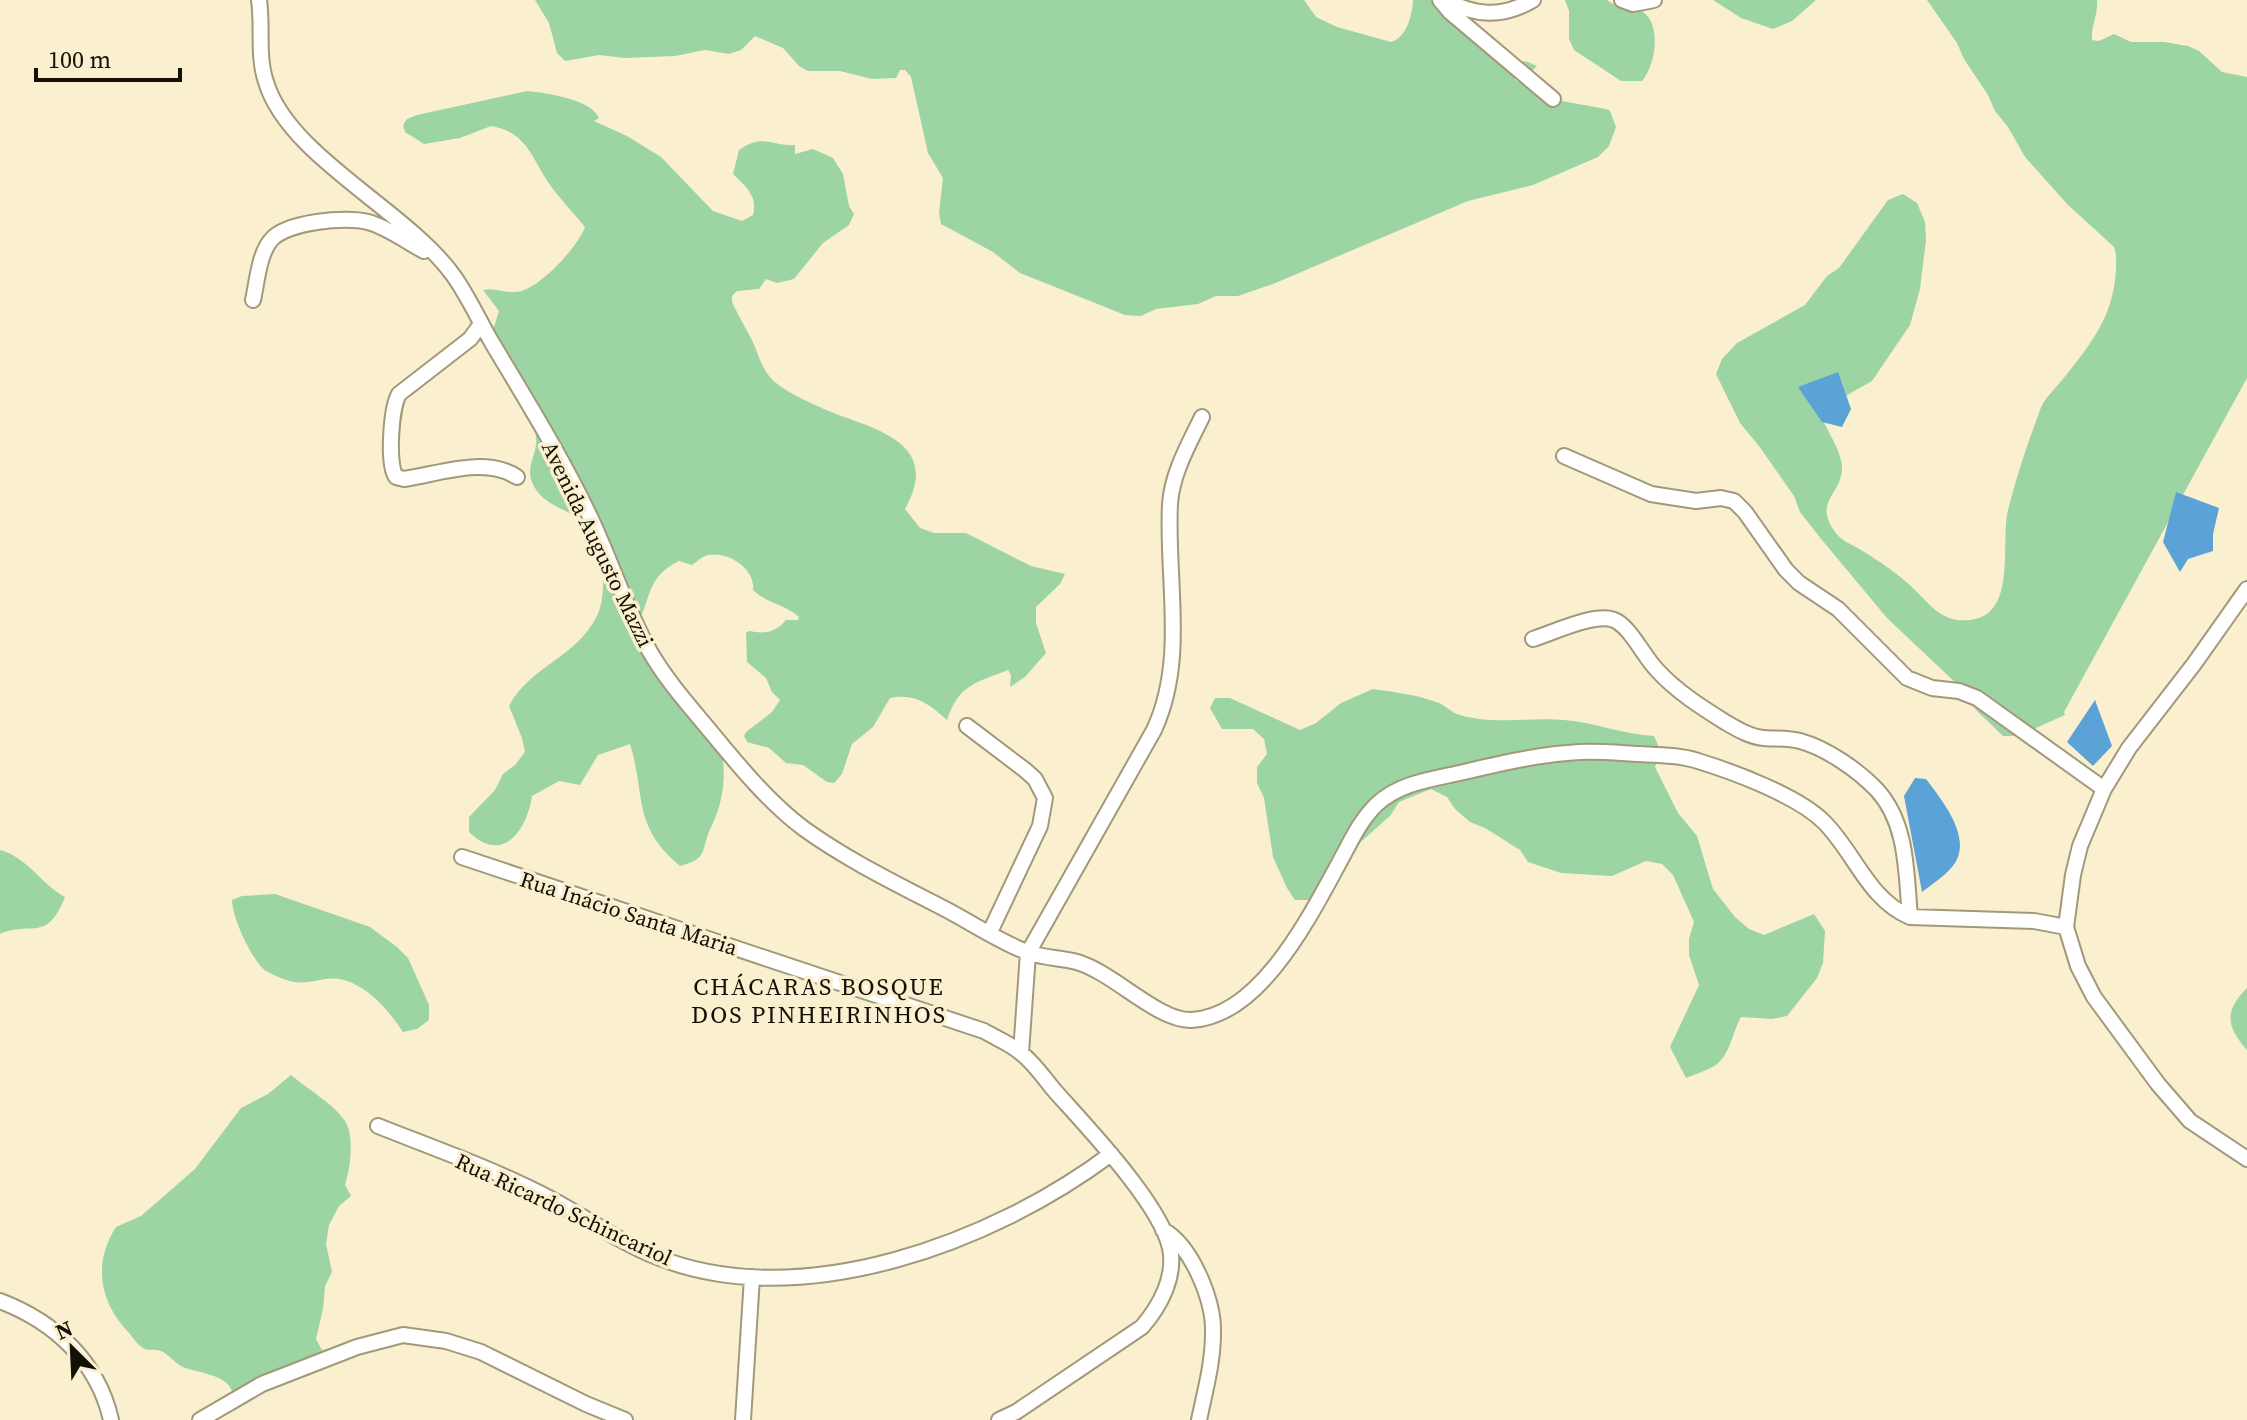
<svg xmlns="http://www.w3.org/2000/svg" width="2247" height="1420" font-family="'Source Serif 4',serif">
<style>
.green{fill:#9cd4a4}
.water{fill:#5ba2d7}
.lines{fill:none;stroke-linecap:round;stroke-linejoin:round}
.minor-casing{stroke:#a2997b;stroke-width:18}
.minor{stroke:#fff;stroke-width:14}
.labels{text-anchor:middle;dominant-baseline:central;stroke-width:7;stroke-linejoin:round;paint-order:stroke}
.street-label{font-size:22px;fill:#131005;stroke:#faf0d0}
.neighbourhood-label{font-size:24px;letter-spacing:2px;fill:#131005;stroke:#faf0d0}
</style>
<rect width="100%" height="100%" fill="#faf0d0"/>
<!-- green -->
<path class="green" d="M535 0H1304L1316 17 1337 27 1391 42C1407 37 1412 16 1413 0H1451L1447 3 1510 59 1528 62 1537 66 1531 72 1515 76V80L1556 100 1606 109 1610 111 1616 127 1609 146 1598 157 1533 185 1468 201 1273 284 1238 296H1216L1198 304 1156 309 1141 316 1125 315 1020 273 993 252 941 224 939 213 943 178 928 153 911 77 905 70H900L896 78 872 79 840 71H808L799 66 783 48 755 36 741 50 729 54 705 50 675 56 625 58 599 55 565 61 557 53 549 23Z
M1565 0H1607L1613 4 1622 0C1631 5 1644 10 1649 18 1660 35 1654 67 1642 81H1621L1574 50 1569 39V11Z
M1713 0H1816L1792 21 1773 29 1741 18Z
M1927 0H2097C2098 15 2091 26 2092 40L2099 41 2114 34 2131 42H2164L2188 46 2199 51 2222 72 2247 77V378L2064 712 2065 715 2018 736H2003L1976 710 1959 686 1887 618 1822 540 1800 512 1794 496 1759 446 1740 423 1716 374 1722 359 1737 343 1805 305 1827 276 1839 268 1888 200 1903 194 1917 203 1925 222 1926 240 1920 289 1910 325 1872 381 1842 398 1822 418C1828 432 1843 454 1842 469 1841 494 1815 501 1833 529 1840 541 1850 543 1861 550 1879 561 1900 575 1915 590 1931 606 1943 623 1970 620 2018 615 2000 543 2008 510 2016 478 2027 445 2039 413 2043 399 2054 390 2063 379 2096 338 2118 309 2116 255L2114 247 2067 204 2025 157 2008 127 1995 111 1988 95 1964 59 1957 43Z
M527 91C547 93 591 99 599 118L594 121 627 136 661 157 713 211 742 221 753 215C758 196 746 187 733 174L739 150C763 133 771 146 795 145V154L813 149 833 158 843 174 849 206 854 214 849 225 823 243 794 279 777 283 766 279 759 289 737 291 732 296V302C738 315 745 327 752 340 759 355 762 372 776 383 791 395 813 404 831 412 877 430 942 443 905 509L920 528 934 533H966L1031 566 1065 574 1060 584 1036 607V623L1046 653 1025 677 1010 687 1011 675 1008 670C976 683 959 684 947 720 929 704 915 693 890 698L873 727 852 744 842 774 834 783 827 782 803 765 786 763 769 748 747 742 744 736 746 732 772 712 780 700 772 692 766 678 747 662 746 633 749 631C764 634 775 633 786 620H798L799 617C785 604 766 603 753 590 756 570 729 551 709 555 702 556 698 561 692 565L679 561C647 577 652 595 638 623 645 635 651 648 660 660 671 676 688 691 700 706 729 739 730 790 711 827 700 850 710 858 680 866 632 826 646 797 630 744L598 755 580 785 559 781 532 796C527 830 503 865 469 832V817L495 790 503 774 515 765 525 752 522 738 509 706C530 666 576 658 597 616 608 594 604 542 586 524 569 508 539 506 531 479 527 464 538 452 536 437 533 417 528 391 519 373 515 366 507 361 502 355 497 349 495 340 492 333L499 311 483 290C495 287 503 293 515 292 537 292 578 247 585 227 573 212 559 198 548 182 531 156 526 132 491 126L460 138 424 144 405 132 403 125 407 119 417 115Z
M1373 689C1395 692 1418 695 1439 703 1446 706 1452 713 1460 715 1493 725 1530 717 1564 720 1595 722 1624 735 1654 736L1661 752 1655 767 1678 813 1697 836 1713 889 1735 917 1749 929 1764 935 1814 914 1825 931 1823 963 1817 978 1787 1016 1772 1019 1741 1017C1733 1031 1730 1054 1717 1064 1709 1070 1695 1074 1686 1078L1670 1047 1699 985 1689 955V939L1694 922 1673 875 1662 864 1646 861 1612 876 1561 873 1528 862 1520 850 1485 828 1470 822 1455 809 1447 797 1431 789 1399 802 1390 816 1356 846 1326 893 1311 900H1295L1287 888 1273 857 1264 798 1257 783V767L1267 754 1264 739 1253 729H1222L1210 708 1215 698H1230L1300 730 1316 723 1341 703Z
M0 850C27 857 41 884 65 897 46 944 32 920 0 934Z
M275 894 370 927 397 947 408 958 429 1005V1020L417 1029 403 1032C389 1011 369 987 344 980 326 975 312 985 295 982 287 981 273 975 266 971 252 961 232 917 232 900L242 896Z
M2247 988V1050C2226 1026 2224 1011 2247 988Z
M291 1075C305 1087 336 1106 345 1121 355 1136 350 1169 345 1185L351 1196 339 1206 329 1225 326 1244 332 1272 325 1286 323 1309 316 1339 322 1350 346 1346 233 1394C228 1373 198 1374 181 1366 174 1362 168 1354 161 1351 155 1349 148 1351 143 1348 138 1345 133 1338 130 1334 100 1304 92 1264 116 1227L141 1216 195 1169 241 1108 268 1094Z"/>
<!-- water -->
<path class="water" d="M1838 372 1851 409 1842 427 1822 422 1798 387Z
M2176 492 2219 508 2213 534V551L2188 559 2180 572 2163 542Z
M2095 700 2112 746 2093 766 2067 742Z
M1915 778 1926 779C1941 799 1972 836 1955 863 1948 874 1932 884 1922 892L1904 796Z"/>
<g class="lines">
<defs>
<path id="minor" d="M259 0C263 27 257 56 266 82 288 156 406 210 453 275 469 297 480 323 494 346 528 403 564 461 592 521 612 564 626 609 649 650 665 678 685 701 706 726 735 761 766 800 803 828 847 860 899 885 947 910 970 922 1007 946 1030 953 1045 958 1062 958 1077 962 1114 973 1158 1021 1191 1020 1260 1017 1310 916 1339 863 1350 843 1360 820 1377 804 1401 782 1434 779 1464 772 1502 763 1541 754 1580 752 1600 751 1620 753 1639 754 1659 755 1679 755 1698 761 1734 772 1798 796 1824 822 1855 853 1868 899 1910 917L2034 921 2066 927
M1440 0 1450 12 1553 99
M1445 0C1476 16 1502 18 1533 0
M1622 0 1633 4 1654 0
M253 300C257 282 259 254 271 240 286 222 346 216 368 222 387 227 407 242 424 251
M481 324 470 339 399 394C391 408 387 464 396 477L404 479C439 474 485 456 517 477
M1564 456 1651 494 1696 501 1721 498 1734 501 1745 512 1786 570 1799 583 1838 609 1907 678 1932 688 1959 691 1977 698 2104 789
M2247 589 2194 664 2129 748 2104 789 2080 846 2073 875 2066 927 2078 966 2094 997 2158 1084 2190 1121 2247 1159
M1533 639C1552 633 1596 612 1614 620 1630 626 1644 657 1657 670 1676 691 1701 707 1725 722 1737 729 1750 737 1764 738 1776 739 1788 738 1800 741 1826 748 1858 770 1877 790 1908 824 1906 874 1910 917
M967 726 1025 770 1035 779 1045 798 1040 826 990 932
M462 857 984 1031C996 1038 1011 1044 1021 1053 1034 1063 1044 1078 1054 1090 1086 1126 1160 1203 1170 1248 1176 1277 1160 1306 1142 1327L1016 1412 999 1420
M1021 1053 1028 953 1154 730C1187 659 1166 579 1170 504 1172 473 1189 444 1202 417
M378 1126C436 1149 496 1170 551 1199 587 1218 619 1242 657 1257 801 1315 994 1242 1111 1154
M1163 1230C1192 1246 1214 1301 1213 1333 1213 1363 1205 1391 1199 1420
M0 1301C55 1322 98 1362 111 1420
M200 1420 262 1384 357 1347 403 1335 446 1341 481 1352 586 1404 625 1420
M743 1420 752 1277"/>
</defs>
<!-- minor casing -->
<use href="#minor" class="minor-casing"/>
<!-- minor -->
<use href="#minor" class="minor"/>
</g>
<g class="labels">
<!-- street labels -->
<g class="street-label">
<text transform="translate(598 544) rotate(64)">Avenida Augusto Mazzi</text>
<text transform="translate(629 913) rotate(18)">Rua Inácio Santa Maria</text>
<text transform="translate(564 1209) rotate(25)">Rua Ricardo Schincariol</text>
</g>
<!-- neighbourhood labels -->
<g class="neighbourhood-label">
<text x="819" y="986">CHÁCARAS BOSQUE<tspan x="819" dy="28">DOS PINHEIRINHOS</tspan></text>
</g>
</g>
<!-- north arrow -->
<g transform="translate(72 1348) rotate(336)" stroke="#faf0d0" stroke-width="6" paint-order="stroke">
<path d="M0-6L14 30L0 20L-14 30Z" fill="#131005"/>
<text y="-12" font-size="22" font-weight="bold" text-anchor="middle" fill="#131005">N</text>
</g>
<!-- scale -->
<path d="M36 68v12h144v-12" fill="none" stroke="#131005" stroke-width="4"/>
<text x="48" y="68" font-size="24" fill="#131005" stroke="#faf0d0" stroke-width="6" paint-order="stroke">100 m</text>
</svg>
